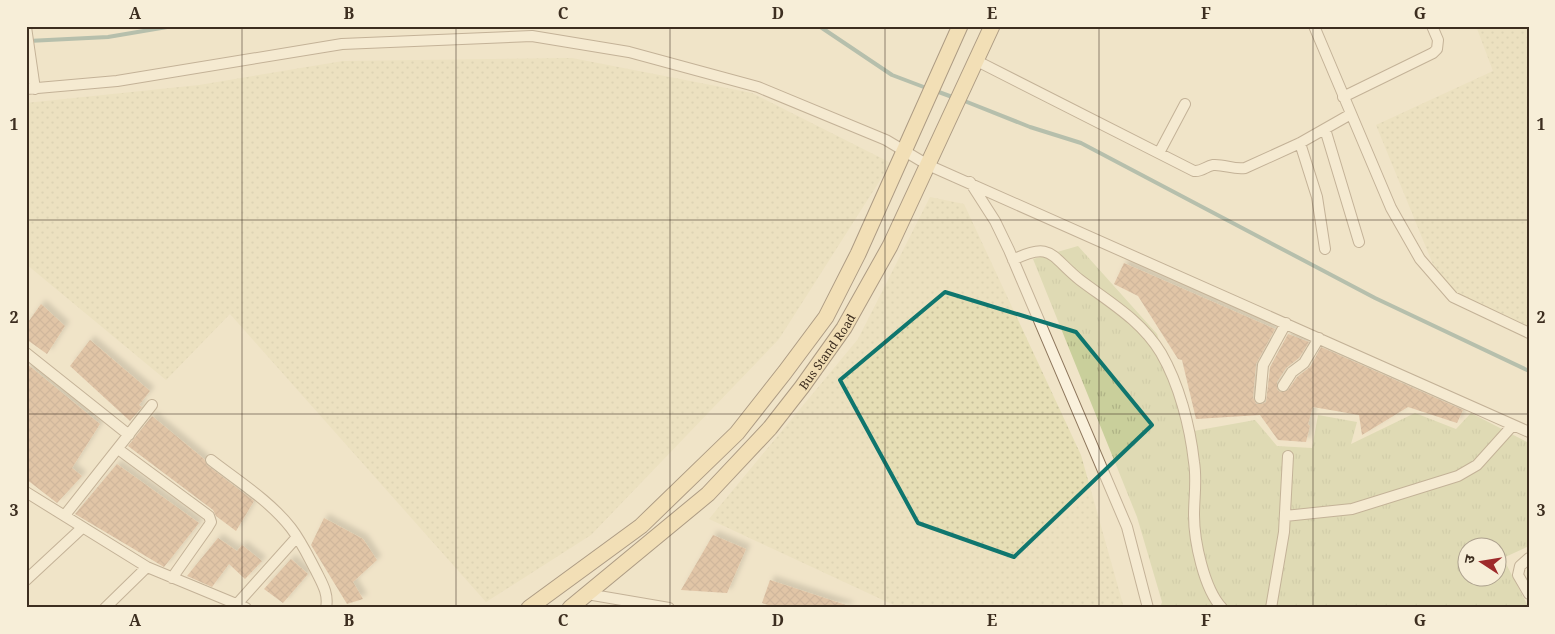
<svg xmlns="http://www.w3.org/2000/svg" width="1555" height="634" font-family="'Noto Serif','Noto Sans Devanagari',serif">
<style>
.farmland{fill:url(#farmland-dots)}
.grass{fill:url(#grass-tufts);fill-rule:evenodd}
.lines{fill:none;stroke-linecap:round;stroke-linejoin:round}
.stream{stroke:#6f938a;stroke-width:4}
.building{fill:url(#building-cross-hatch);filter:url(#shadow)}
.street-casing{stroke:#8d765c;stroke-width:12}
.primary-casing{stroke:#5b4430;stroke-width:17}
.street{stroke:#faf1dc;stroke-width:10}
.primary{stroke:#f3d9a0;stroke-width:15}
.marked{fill:none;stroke:#0f766e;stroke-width:4;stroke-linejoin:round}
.grid{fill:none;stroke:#3d2e20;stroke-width:1;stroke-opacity:0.55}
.labels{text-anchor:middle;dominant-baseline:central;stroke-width:4;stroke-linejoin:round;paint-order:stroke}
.street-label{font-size:12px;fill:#3d2e20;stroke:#f7eed8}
.neatline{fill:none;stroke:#3d2e20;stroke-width:2}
.grid-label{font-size:16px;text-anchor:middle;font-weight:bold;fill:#3d2e20}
</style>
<defs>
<pattern id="farmland-dots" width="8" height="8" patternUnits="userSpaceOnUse" patternTransform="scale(1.25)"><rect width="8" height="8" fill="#e6deb5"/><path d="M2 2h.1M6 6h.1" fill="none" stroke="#c6bf9b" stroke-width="1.8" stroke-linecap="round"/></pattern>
<pattern id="grass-tufts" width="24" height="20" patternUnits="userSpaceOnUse" patternTransform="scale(1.25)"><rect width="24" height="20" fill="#c9cf9b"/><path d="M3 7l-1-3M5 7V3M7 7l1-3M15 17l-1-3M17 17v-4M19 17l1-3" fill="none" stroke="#aeb285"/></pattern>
<pattern id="building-cross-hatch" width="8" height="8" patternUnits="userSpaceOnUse" patternTransform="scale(1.25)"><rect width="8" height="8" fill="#cf9f7d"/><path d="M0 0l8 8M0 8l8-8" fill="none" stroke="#a98266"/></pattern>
<filter id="shadow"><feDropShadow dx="4.5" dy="-4.5" stdDeviation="2.5" flood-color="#0004"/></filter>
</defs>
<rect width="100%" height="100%" fill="#f0e4c8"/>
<!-- farmland -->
<path class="farmland" d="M1476 26H1529V331L1441 284 1376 125 1493 71Z
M572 58 752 93 891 163 779 339 591 535 486 602 230 314 166 380 26 264V103L199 85 343 61Z
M930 197 964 204 1081 455 1124 608H900L709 519 858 339Z"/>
<!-- grass -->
<path class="grass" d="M1078 246 1157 334 1188 432 1255 420 1277 446 1312 448 1318 415 1357 422 1351 444 1415 413 1456 429 1471 413 1529 443V546L1503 558 1529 608H1160L1162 602 1137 517 1033 259ZM1468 546H1498V576H1468Z"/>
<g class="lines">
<!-- stream -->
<path class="stream" d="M819 26 892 75 929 89
M28 41 108 37 173 26
M936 91 955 98
M962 100 1030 127 1081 143 1375 298 1529 371"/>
</g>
<!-- building -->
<path class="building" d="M1124 263 1275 329 1256 364 1253 397 1256 404H1262L1266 402 1270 367 1288 334 1309 342 1299 358 1286 368 1277 382V389L1280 392 1288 390 1297 377 1310 367 1321 347 1463 410 1457 423 1408 407 1362 435 1359 415 1313 407 1308 424 1310 426 1306 442 1278 440 1260 415 1196 419 1182 360 1178 359 1138 296 1114 284Z
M41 304 65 326 47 354 26 339V325Z
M90 340 150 391 139 405 142 407 130 421 70 366Z
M26 363 100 424 72 468 82 476 57 503 26 479Z
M152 416 204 459 207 465 254 501 236 531 216 516 213 510 128 446Z
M117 464 199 523 164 567 75 514Z
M324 518 363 539 377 560 353 582 363 599 347 604 311 545Z
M713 535 746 549 727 593 681 590Z
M218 538 237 551 242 545 262 561 245 579 229 564 212 587 187 576Z
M291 559 308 574 283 603 264 589Z
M770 580 849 606V608H777L762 603Z"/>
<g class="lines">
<defs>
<path id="street" d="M1314 26 1391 208 1420 259 1453 297 1529 333
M26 27 35 89
M977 61 1194 171C1202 172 1206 166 1213 165 1224 164 1234 170 1245 168L1300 143 1351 114
M26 89 117 81 342 44 532 36 629 52 758 87 886 140 928 165 1529 432
M1343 97 1433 53 1437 49 1438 40 1432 26
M1325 129 1359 242
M1300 143 1317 197 1325 249
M1159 153 1185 104
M970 182 995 221 1009 250 1127 527 1148 608
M1013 260C1052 240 1051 257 1080 280 1109 302 1141 320 1161 353 1179 384 1190 426 1194 462 1197 480 1194 497 1194 515 1194 541 1204 589 1222 608
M26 353 129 435
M1283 386 1292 372 1304 363 1319 338
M1260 398 1263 365 1286 323
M118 449 209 516 211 522 208 527 172 578
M211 460C238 481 270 501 291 528 301 541 308 556 316 571 322 583 329 594 326 608
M26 492 147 567 246 608
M65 515 152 405
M1285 516 1352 509 1458 476 1477 465 1513 425
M1529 558 1520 566 1518 575 1529 594
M26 580 82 528
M587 594 669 608
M237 604 297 537
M105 608 147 567
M1271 608 1284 532 1288 456"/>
<g id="primary">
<path d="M529 608 641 526 737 433 785 372 826 317 858 254 960 26"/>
<path id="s1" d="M570 608 708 494 770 428 802 387 844 328 890 246 992 26"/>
</g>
</defs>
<!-- street casing -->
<use href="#street" class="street-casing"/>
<!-- primary casing -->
<use href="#primary" class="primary-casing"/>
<!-- street -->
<use href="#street" class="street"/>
<!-- primary -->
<use href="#primary" class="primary"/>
</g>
<!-- marked area -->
<path d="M0 0H1555V634H0ZM945 292 1076 332 1152 425 1014 557 918 523 840 380Z" fill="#f0e4c8" fill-opacity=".55" fill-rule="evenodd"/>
<path class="marked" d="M945 292 1076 332 1152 425 1014 557 918 523 840 380Z"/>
<!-- grid -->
<path class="grid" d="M242 26V608M456 26V608M670 26V608M885 26V608M1099 26V608M1313 26V608M26 220H1529M26 414H1529"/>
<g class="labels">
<!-- street labels -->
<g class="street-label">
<text stroke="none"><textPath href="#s1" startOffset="365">Bus Stand Road</textPath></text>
</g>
</g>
<!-- border -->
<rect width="1555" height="634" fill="none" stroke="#f7eed8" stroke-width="55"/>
<!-- north arrow -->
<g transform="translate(1482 562) rotate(282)"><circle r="24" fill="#f7eed8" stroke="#ada18e"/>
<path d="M0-4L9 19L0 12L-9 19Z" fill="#9e2a2b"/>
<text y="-8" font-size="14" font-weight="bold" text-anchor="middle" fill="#3d2e20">उ</text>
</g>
<rect x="28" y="28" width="1500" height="578" class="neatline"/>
<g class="grid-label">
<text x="135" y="19">A</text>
<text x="349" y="19">B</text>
<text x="563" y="19">C</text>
<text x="778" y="19">D</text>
<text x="992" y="19">E</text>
<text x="1206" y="19">F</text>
<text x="1420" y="19">G</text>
<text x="14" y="130">1</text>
<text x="1541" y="130">1</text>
<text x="14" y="323">2</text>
<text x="1541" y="323">2</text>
<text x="14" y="516">3</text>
<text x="1541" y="516">3</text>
<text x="135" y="626">A</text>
<text x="349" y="626">B</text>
<text x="563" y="626">C</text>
<text x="778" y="626">D</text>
<text x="992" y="626">E</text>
<text x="1206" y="626">F</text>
<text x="1420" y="626">G</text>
</g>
</svg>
